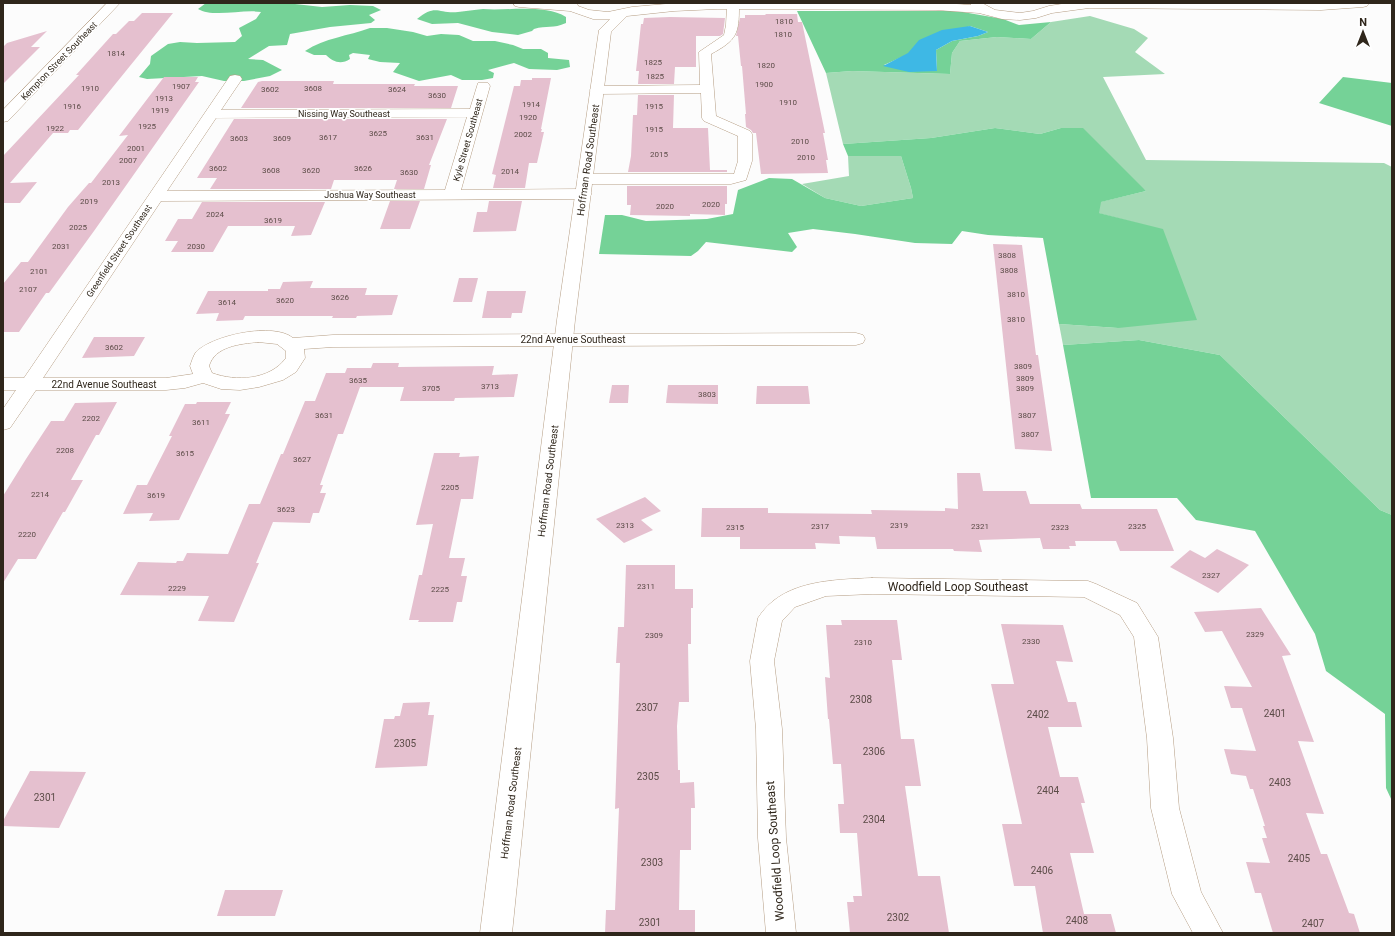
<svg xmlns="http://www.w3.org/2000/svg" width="1395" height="936" font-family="Roboto,sans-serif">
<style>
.green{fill:#a4dab5}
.forest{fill:#75d297;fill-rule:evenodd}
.water{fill:#3eb8e5}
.building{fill:#e5c0cf}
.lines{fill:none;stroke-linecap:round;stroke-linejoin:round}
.street-casing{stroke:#b59d83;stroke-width:1}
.secondary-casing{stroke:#b59d83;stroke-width:1}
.street{fill:#fff;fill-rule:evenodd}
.secondary{fill:#fff;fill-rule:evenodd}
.labels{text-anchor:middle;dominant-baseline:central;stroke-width:3.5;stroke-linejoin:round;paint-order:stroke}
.number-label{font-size:8px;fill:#5c4c48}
.far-street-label{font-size:9px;fill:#2f261b;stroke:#fff}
.street-label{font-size:10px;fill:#2f261b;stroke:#fff}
.near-number-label{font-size:10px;fill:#5c4c48}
.near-street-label{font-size:12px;fill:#2f261b;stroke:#fff}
</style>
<rect width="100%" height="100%" fill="#fcfcfc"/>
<!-- green -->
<path class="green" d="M1090 16 1134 29 1148 38 1135 52 1165 74 1103 77 1146 160 1384 163 1392 167V515L1380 510 1220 355 1139 340 1063 345 1059 324 1118 328 1163 230 1098 213 1100 202 1146 191 1061 128 1040 134 995 128 931 138 843 144 826 73 852 71 950 74 952 53 960 41 997 37 1031 39 1051 22Z
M848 156H901L911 188 913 198 861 206 825 198 802 184 849 176Z"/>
<!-- forest -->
<path class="forest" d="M206 3 295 4 322 7 350 5 373 6 381 10 369 15 375 20 371 23 330 27 290 34 287 45 269 46 248 59 263 60 282 70 270 76 244 81H224L202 76 147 79 139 77 150 64 151 56 168 44 180 42 197 43 235 42 242 36 239 28 256 19 261 12C243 9 213 18 198 9Z
M483 9C507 11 545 4 566 17V23C553 29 547 25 534 29L532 31 518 35 492 32 458 23 432 24 417 19C436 3 438 14 458 12 466 11 474 10 483 9Z
M797 11H957L1003 19 1019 25 1051 22 1031 39 997 37 960 41 952 53 950 74 852 71 826 73ZM970 26 988 32 978 36 952 41 936 50 937 71 884 65Z
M370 28H387L413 32 427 36 441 34 459 35 473 41H495L513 45 523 49H541L548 53V58L569 60 570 67 557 70 529 69 514 63 488 70 494 73 493 78 482 80H462L451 75 419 81 393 72 400 63 380 62 368 59 370 55 353 53 349 55 350 59C341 65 333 62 326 55H314L305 51C325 38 348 36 370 28Z
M1343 77 1392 83V126L1319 103Z
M995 128 1040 134 1061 128H1083L1146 191 1101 202 1099 213 1163 229 1197 320 1118 328 1059 324 1043 238 988 235 962 231 952 244 915 243 855 234 813 229 788 233 797 247 792 252 706 242 698 251 691 256 599 254 605 215H622L646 221 707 219 733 214 738 190 769 178 792 179 825 198 861 206 913 198 911 188 901 156H848L843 144 931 138Z
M1139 340 1220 355 1380 510 1392 515V801L1386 788 1385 714 1326 671 1315 634 1255 531 1196 520 1177 498H1091L1063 345Z"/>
<!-- water -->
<path class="water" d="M970 26 988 32 978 36 952 41 936 50 937 71 909 72 883 66 908 53 919 40 942 30Z"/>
<!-- building -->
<path class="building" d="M142 13H173L78 130H70L68 133H53L10 183 37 182 20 203H3V156L79 75H76L113 34H116L129 21H134Z
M765 14H797L798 22H802L825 133H823L828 160H826L828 173 761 174 756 133H753L751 130 746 127 745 114H746L742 66H741L738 36H736L740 18H745V15H766Z
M670 17 725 18 723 34 720 36H696V67H675L674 84H638L639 71H636L641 24H643L644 18Z
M47 31 31 47H40L3 84V47L7 43Z
M164 77H198L195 82H199L94 231 49 293H46L19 332H3V284L21 262H28L68 207 89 183H91L128 135 119 136Z
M532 78H551L541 129H542L541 132H544L537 163H529L525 188H493L496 175 492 174 514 86H520L521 80H532Z
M262 81H334L333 84H415L414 86H458L451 108H241L258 82Z
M638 95H674L673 128H708L710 170H727V172H628L631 156 633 115H637Z
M234 119H447L429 165H431L424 189H394L397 180H334L331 189H210L217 178H197Z
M627 186H727V204H725V215L690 214V216L630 215 631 205H627Z
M390 201H420L410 229H380Z
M489 201H522L516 231 473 232 477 212H487Z
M202 202H325L311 235 291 236 295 226H228L213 252H171L178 241H165L178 219H192Z
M993 244 1022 245 1036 355H1038L1052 451 1015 449Z
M459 278H478L472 302H453Z
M313 281 310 288H367L365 295H398L392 315 357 316 356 318H332L333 316H245L243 320 216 321 219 313 196 314 208 291H268V289H280L283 282Z
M487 291H526L522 313H512L511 318H482Z
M94 337H145L134 356 82 358Z
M373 363H399L398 367 494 366 492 375 518 374 514 397 455 398 454 401H400L404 387H360L343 434H338L320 485H323L320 493H326L319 513H313L310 523 273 522 256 563H259L234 622 198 621 209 596 120 595 138 562 176 563 177 561H183L187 553 228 554 249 504H260L281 454H283L305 401H315L326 373H345L347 368H371Z
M612 385H629L628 403H609Z
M668 385H718V404L666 403Z
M757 386H808L810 404H756Z
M117 402 99 435H96L71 480H83L65 512H63L36 559H18L3 583V496L26 459 51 421H64L75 403Z
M197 402H231L225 414H230L179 520 149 521 153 513 123 514 137 485H147L172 436H169L185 404H196Z
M434 453H460L459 457 479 456 473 499H461L449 558H465L461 576H467L462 602H457L453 622H418L419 620H409L419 575H422L433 524 416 525Z
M957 473H980L983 491H1026L1030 504H1080L1082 509H1157L1174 551H1120L1116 541H1075L1076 546H1069L1070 549H1043L1040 538 979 540 982 552 954 551 953 549H877L875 537 839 536 840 544 815 543 816 549H740V537H701L702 508H768V513L872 514 871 510 945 511V508L958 509Z
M645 497 661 511 641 520 653 530 624 543 596 519Z
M1217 549 1249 565 1218 593 1170 567 1190 550 1205 558Z
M626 565H675V589H693V608H691V644H688L689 702H679L677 726 678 770H680V783L694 782 695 808H691V850H680L679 910H695V933H605L606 910H615L619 808 615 809 620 663H616L618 627H624Z
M1261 608 1291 655 1282 656 1314 742 1298 741 1324 814 1306 813 1321 854H1327L1349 913 1354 914 1360 933H1273L1261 893H1255L1246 862 1270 863 1262 838H1267L1263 826H1265L1253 789H1250L1246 776 1231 774 1224 749 1256 751 1242 708H1231L1224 686 1252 687 1222 631 1205 632 1194 612Z
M841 620H897L902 660H892L901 739H914L921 786H905L918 876H940L949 933H850L847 902H854L853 896H862L857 833H840L838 804H844L841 764H833L829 719H828L825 677 830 678 826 625H842Z
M1001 624 1063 625 1073 662 1056 661 1068 702H1076L1082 727H1048L1060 777H1078L1085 803H1081L1094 853H1070L1084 914H1111L1116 933H1043L1035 886H1014L1002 824H1022L991 684H1014Z
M430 702 428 715H434L427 766 375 768 384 719H394L395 716H400L403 703Z
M30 771 86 772 59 828 3 826V821Z
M225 890H283L275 916H217Z"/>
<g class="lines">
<defs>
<path id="street" d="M107 3H120L8 121 3 122V110Z
M729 4H737L739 6C739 34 737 40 711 54L716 116 750 131 752 134V161L746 180 731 184H585L580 182 577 179 580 176 585 174H734L738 161V136L704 121 702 118 701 93 597 94 592 93 590 90 592 87 597 86 700 85 699 52 724 35 726 25 727 6Z
M235 75 240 76 242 79 221 110 470 109 478 83H488L490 86 461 190 584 189 589 191 592 194 589 197 584 199 161 201 43 378H166L193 374 190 366C192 361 193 356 196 352 213 335 274 322 293 338L333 335 856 333 863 335 865 339 863 343 856 345 333 347 304 349 305 358 296 372 283 380 259 387 240 390 221 389 203 383 185 388 166 390H36L10 428 3 430V409L16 390H3V378H24L230 76ZM467 117 445 190 167 191 216 118ZM258 342 277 344 286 351V358C270 380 236 382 212 373L209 366C215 346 240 344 258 342Z
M872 578 1088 581 1096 584 1137 603 1158 637 1173 738 1179 808 1201 892 1223 933H1193L1172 894 1151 808 1147 738 1134 637 1120 615 1084 597 872 594 826 596 795 607 782 621 774 661 782 729 786 838 796 933H766L758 838 756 729 750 661 758 618C782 580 832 580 872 578Z"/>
<path id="secondary" d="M513 3H577L578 6 589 10 608 12 632 7 677 3H942L971 5 970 3H982L995 10 1020 13 1033 11 1049 6 1068 3H1369L1367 6 1363 7 1321 10 1089 8 1052 13 1036 18 1020 20 1002 19 979 13 936 10 717 9 674 11 627 16 611 32 575 320 512 933H480L557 320 599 30 610 19H593L570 11 519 7 515 6Z"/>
</defs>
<!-- street casing -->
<use href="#street" class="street-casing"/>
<!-- secondary casing -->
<use href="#secondary" class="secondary-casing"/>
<!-- street -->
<use href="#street" class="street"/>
<!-- secondary -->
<use href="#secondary" class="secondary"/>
</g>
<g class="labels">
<!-- number labels -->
<g class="number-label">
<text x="784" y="21">1810</text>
<text x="783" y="34">1810</text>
<text x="116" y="53">1814</text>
<text x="653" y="62">1825</text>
<text x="766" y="65">1820</text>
<text x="655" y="76">1825</text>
<text x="764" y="84">1900</text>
<text x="181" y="86">1907</text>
<text x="90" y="88">1910</text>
<text x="313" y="88">3608</text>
<text x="270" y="89">3602</text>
<text x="397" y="89">3624</text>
<text x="437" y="95">3630</text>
<text x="164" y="98">1913</text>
<text x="788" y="102">1910</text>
<text x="531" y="104">1914</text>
<text x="72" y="106">1916</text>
<text x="654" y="106">1915</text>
<text x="160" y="110">1919</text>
<text x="528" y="117">1920</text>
<text x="147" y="126">1925</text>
<text x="55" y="128">1922</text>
<text x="654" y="129">1915</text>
<text x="378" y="133">3625</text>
<text x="523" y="134">2002</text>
<text x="328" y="137">3617</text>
<text x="425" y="137">3631</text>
<text x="239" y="138">3603</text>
<text x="282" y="138">3609</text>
<text x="800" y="141">2010</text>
<text x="136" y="148">2001</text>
<text x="659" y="154">2015</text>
<text x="806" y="157">2010</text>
<text x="128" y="160">2007</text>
<text x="218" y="168">3602</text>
<text x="363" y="168">3626</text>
<text x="271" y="170">3608</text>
<text x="311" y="170">3620</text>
<text x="510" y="171">2014</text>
<text x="409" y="172">3630</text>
<text x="111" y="182">2013</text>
<text x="89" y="201">2019</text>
<text x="711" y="204">2020</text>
<text x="665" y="206">2020</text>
<text x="215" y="214">2024</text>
<text x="273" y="220">3619</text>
<text x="78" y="227">2025</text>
<text x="61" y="246">2031</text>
<text x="196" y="246">2030</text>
<text x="1007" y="255">3808</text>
<text x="1009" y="270">3808</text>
<text x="39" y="271">2101</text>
<text x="28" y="289">2107</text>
<text x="1016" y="294">3810</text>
<text x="340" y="297">3626</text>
<text x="285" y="300">3620</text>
<text x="227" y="302">3614</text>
<text x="1016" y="319">3810</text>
<text x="114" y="347">3602</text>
<text x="1023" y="366">3809</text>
<text x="1025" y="378">3809</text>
<text x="358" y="380">3635</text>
<text x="490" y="386">3713</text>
<text x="431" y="388">3705</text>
<text x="1025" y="388">3809</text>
<text x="707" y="394">3803</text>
<text x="324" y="415">3631</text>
<text x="1027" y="415">3807</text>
<text x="91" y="418">2202</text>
<text x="201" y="422">3611</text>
<text x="1030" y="434">3807</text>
<text x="65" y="450">2208</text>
<text x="185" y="453">3615</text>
<text x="302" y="459">3627</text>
<text x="450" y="487">2205</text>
<text x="40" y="494">2214</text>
<text x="156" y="495">3619</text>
<text x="286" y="509">3623</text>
<text x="625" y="525">2313</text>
<text x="899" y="525">2319</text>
<text x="820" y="526">2317</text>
<text x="980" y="526">2321</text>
<text x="1137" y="526">2325</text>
<text x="735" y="527">2315</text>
<text x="1060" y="527">2323</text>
<text x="27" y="534">2220</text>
<text x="1211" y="575">2327</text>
<text x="646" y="586">2311</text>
<text x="177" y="588">2229</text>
<text x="440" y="589">2225</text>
<text x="1255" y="634">2329</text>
<text x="654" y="635">2309</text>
<text x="1031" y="641">2330</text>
<text x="863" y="642">2310</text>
</g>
<!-- far-street labels -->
<g class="far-street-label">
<text transform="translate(59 61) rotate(-46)">Kempton Street Southeast</text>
<text x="344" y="114">Nissing Way Southeast</text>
<text transform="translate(468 140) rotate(-74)">Kyle Street Southeast</text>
<text x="370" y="195">Joshua Way Southeast</text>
<text transform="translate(119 251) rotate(-56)">Greenfield Street Southeast</text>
</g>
<!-- street labels -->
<g class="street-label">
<text transform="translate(588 160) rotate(-82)">Hoffman Road Southeast</text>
<text x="573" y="339">22nd Avenue Southeast</text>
<text x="104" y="384">22nd Avenue Southeast</text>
<text transform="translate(548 481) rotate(-83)">Hoffman Road Southeast</text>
<text transform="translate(511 803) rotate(-83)">Hoffman Road Southeast</text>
</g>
<!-- near-number labels -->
<g class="near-number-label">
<text x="861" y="699">2308</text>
<text x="647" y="707">2307</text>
<text x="1275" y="713">2401</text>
<text x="1038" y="714">2402</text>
<text x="405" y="743">2305</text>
<text x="874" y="751">2306</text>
<text x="648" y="776">2305</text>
<text x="1280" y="782">2403</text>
<text x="1048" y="790">2404</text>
<text x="45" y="797">2301</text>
<text x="874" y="819">2304</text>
<text x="1299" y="858">2405</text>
<text x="652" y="862">2303</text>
<text x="1042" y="870">2406</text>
<text x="898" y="917">2302</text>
<text x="1077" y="920">2408</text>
<text x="650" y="922">2301</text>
<text x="1313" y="923">2407</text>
</g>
<!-- near-street labels -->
<g class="near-street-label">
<text x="958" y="587">Woodfield Loop Southeast</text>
<text transform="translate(775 851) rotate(-94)">Woodfield Loop Southeast</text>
</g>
</g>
<!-- border -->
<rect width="1395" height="936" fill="none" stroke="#2f261b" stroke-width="8"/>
<!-- north arrow -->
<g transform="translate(1363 32)" stroke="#ffffff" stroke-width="3" paint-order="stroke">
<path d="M0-3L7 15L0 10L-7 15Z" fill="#2f261b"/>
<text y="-6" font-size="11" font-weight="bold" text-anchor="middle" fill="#2f261b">N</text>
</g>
</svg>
